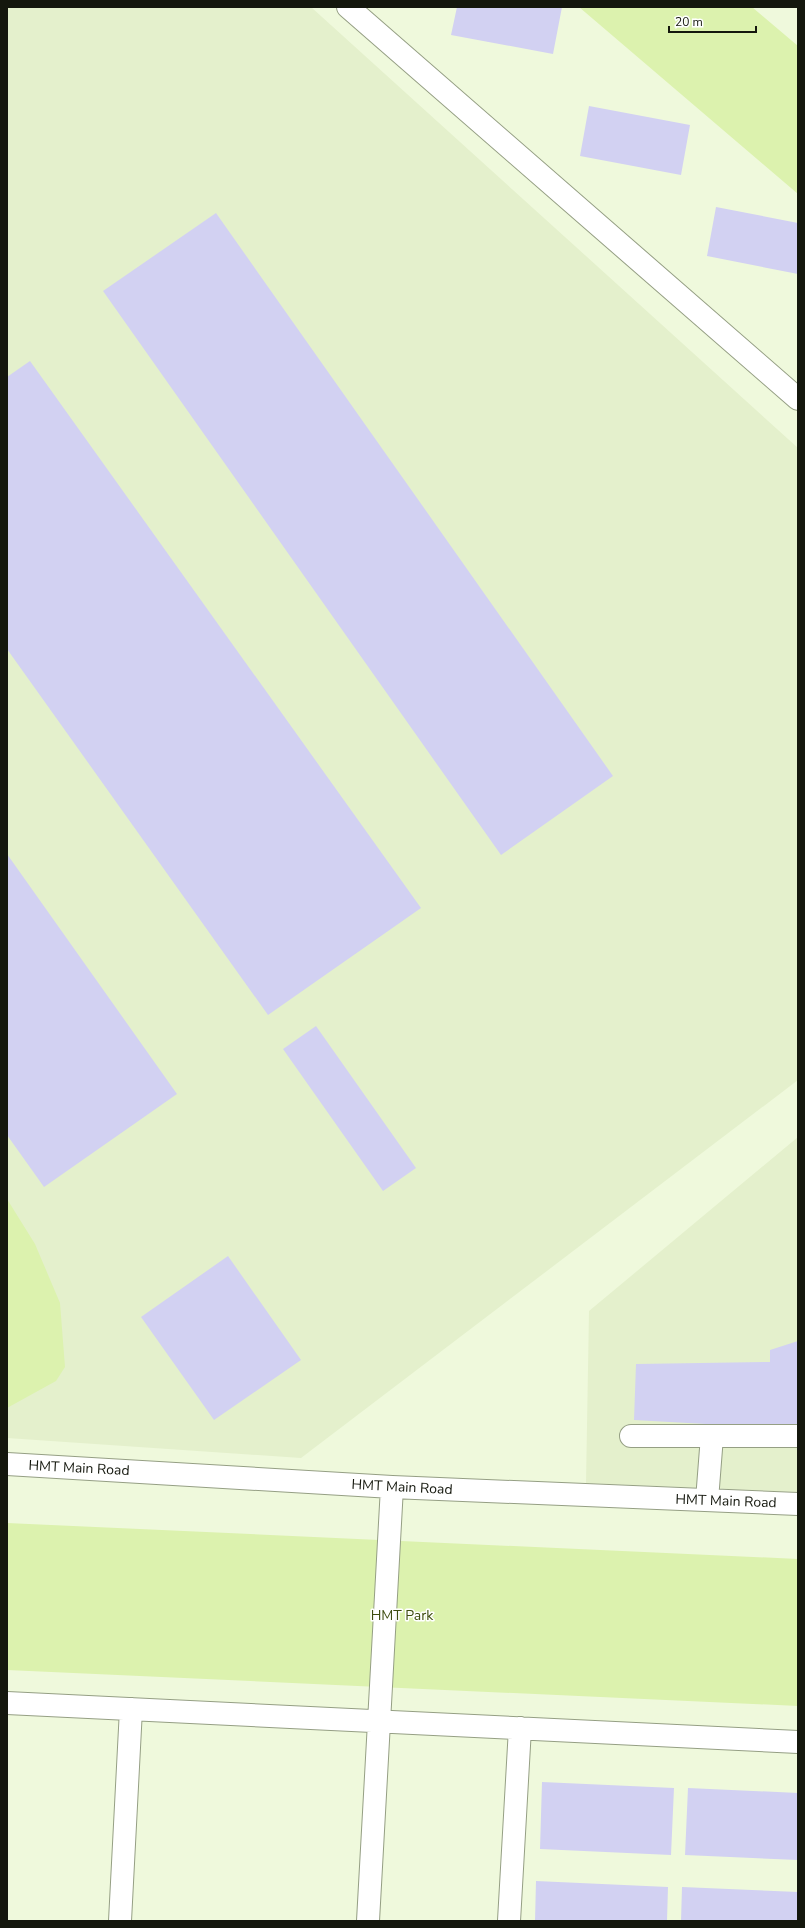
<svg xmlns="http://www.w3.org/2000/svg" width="805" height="1928" font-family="'Nunito Sans',sans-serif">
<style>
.built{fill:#e4f0cc}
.green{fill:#dcf2ae}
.building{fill:#d2d1f2}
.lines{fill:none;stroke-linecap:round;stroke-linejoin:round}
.minor-casing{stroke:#959f84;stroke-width:24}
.minor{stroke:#fff;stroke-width:22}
.labels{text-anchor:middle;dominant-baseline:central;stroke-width:3;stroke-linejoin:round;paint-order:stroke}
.street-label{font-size:14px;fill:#14170d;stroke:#fff}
.park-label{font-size:14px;fill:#3d4c0e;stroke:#fff}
</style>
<rect width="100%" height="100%" fill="#eff9dc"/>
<!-- built -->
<path class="built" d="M7 7H311L798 448V1080L301 1458 7 1438Z
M798 1137V1492L586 1483 589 1311Z"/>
<!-- green -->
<path class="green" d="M579 7H752L798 46V194Z
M7 1199 35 1244 60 1303 65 1367 56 1381 7 1408Z
M7 1523 798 1559V1706L7 1670Z"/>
<!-- building -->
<path class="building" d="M457 7H562L553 54 451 35Z
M589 106 690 125 681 175 580 156Z
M716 207 798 223V274L707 256Z
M216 213 613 776 501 855 103 291Z
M30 361 421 908 268 1015 7 649V377Z
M7 854 177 1094 44 1187 7 1135Z
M316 1026 416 1168 383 1191 283 1049Z
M228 1256 301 1360 214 1420 141 1317Z
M798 1341V1429L634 1420 636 1364 770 1362V1350Z
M542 1782 674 1788 671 1855 540 1849Z
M688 1788 798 1793V1860L685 1855Z
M536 1881 668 1887 667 1921H535Z
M682 1887 798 1892V1921H681Z"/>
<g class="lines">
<defs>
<path id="minor" d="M348 7 798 399
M631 1436H798
M7 1464 392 1487 798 1504
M707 1500 712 1436
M7 1703 798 1742
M120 1921 131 1709
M368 1921 392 1487
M509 1921 520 1728"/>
</defs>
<!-- minor casing -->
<use href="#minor" class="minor-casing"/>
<!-- minor -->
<use href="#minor" class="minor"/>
</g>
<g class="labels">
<!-- street labels -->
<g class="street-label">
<text transform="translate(79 1468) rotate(3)">HMT Main Road</text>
<text transform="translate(402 1487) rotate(3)">HMT Main Road</text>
<text transform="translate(726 1501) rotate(2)">HMT Main Road</text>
</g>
<!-- park labels -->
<g class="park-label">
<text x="402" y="1615">HMT Park</text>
</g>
</g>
<!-- border -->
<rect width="805" height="1928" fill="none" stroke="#14170d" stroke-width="16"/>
<!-- scale -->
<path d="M669 26v6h87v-6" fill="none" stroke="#14170d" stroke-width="2"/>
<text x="675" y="26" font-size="12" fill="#14170d" stroke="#ffffff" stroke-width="3" paint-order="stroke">20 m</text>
</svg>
